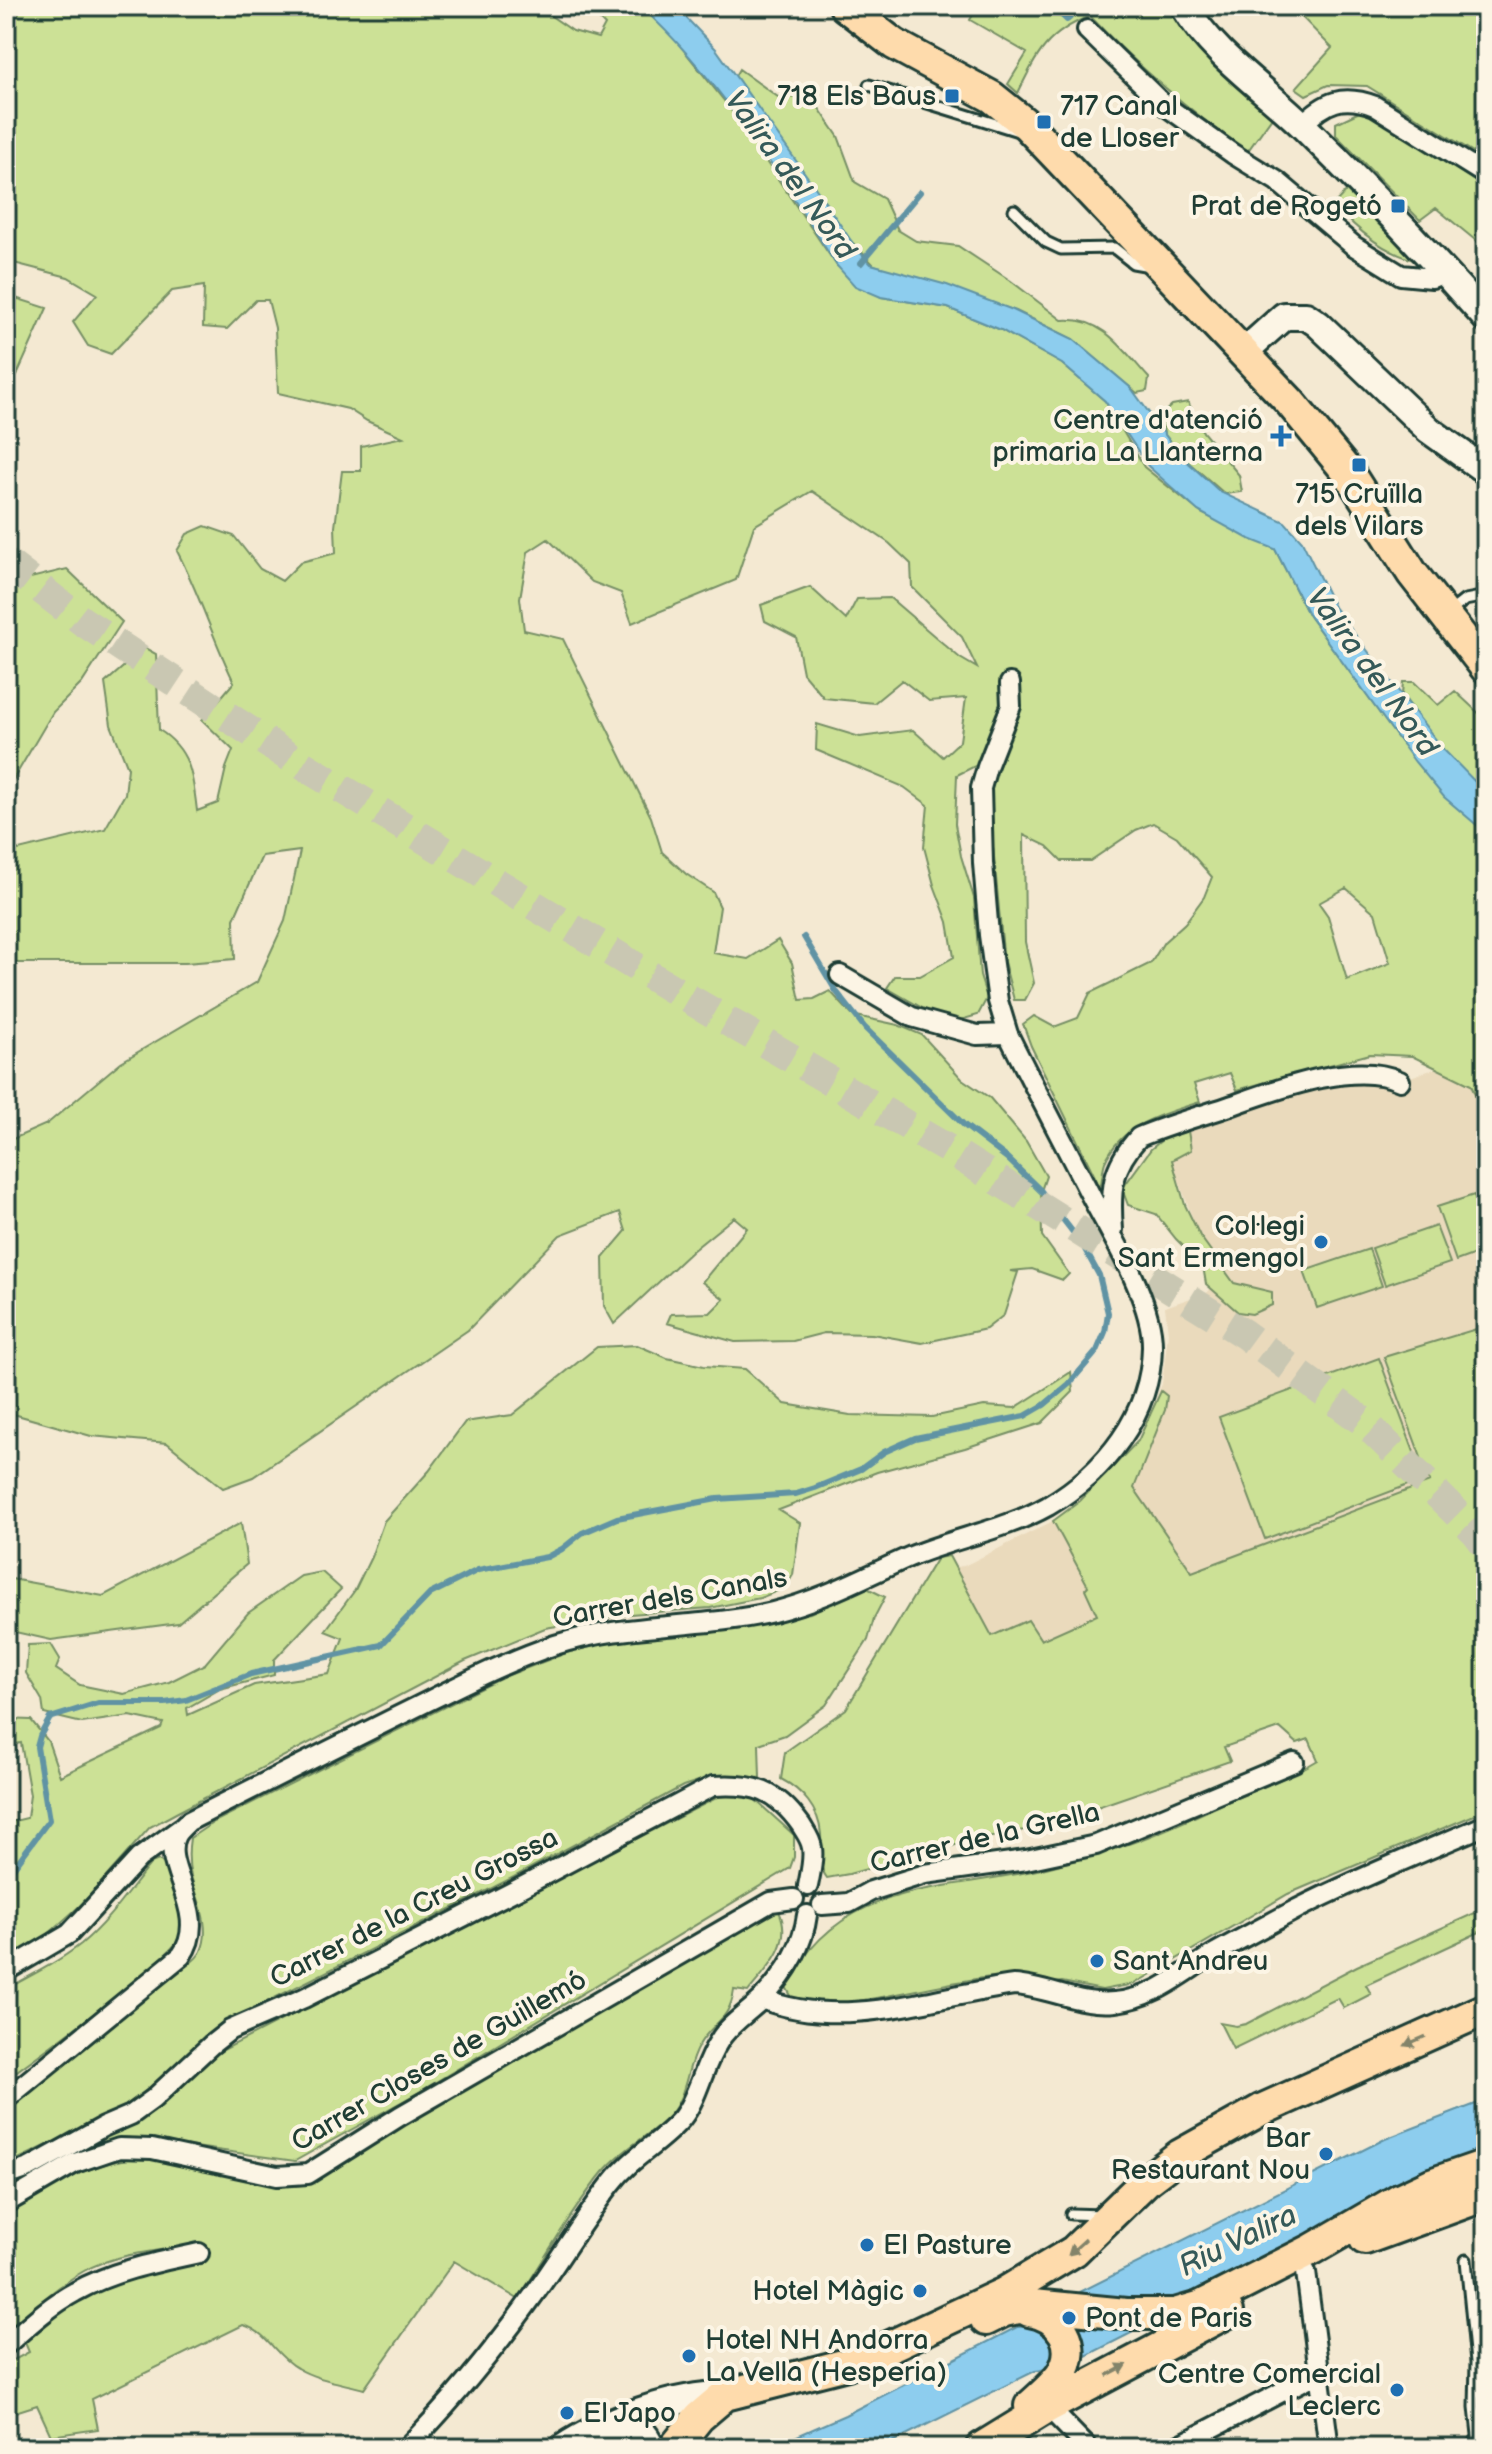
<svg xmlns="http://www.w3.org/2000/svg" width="1492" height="2454" font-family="'Balsamiq Sans',sans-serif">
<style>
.built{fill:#eadabc}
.green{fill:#cce196;stroke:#768f65;stroke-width:2;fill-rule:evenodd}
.water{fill:#8dcdee;stroke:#6193a4;stroke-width:2}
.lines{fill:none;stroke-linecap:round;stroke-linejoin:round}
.stream{stroke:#6193a4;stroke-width:6}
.primary-tunnel{stroke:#c9c7b2;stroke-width:30;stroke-dasharray:30 15;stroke-linecap:butt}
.lane-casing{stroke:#1f3d34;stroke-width:15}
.street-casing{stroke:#1f3d34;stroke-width:24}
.secondary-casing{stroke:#1f3d34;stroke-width:32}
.primary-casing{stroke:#1f3d34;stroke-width:36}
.lane{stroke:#fcf5e5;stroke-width:9}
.street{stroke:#fcf5e5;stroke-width:18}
.secondary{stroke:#fcf5e5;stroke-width:26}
.primary{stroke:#fedbac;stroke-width:30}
.oneway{fill:#83846a}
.poi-dot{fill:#1f6fb2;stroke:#fcf5e5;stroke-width:3}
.labels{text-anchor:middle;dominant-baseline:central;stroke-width:8;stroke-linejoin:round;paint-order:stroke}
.poi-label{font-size:28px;fill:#1f3d34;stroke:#fcf5e5;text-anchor:end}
.street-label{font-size:28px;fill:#1f3d34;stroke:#fcf5e5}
.water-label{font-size:30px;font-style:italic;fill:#355a59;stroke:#fcf5e5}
</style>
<rect width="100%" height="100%" fill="#f4e9d2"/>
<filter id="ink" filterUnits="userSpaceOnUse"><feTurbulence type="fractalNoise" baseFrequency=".0125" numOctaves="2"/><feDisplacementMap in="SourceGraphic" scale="16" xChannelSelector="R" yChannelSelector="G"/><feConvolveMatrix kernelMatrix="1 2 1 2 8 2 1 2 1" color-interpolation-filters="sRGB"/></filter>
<g filter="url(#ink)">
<!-- built -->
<path class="built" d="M1437 1068 1471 1085 1486 1121V1326L1384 1357 1430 1482 1192 1572 1039 1641 1028 1620 991 1636 955 1567 964 1566 1053 1521 1091 1489 1139 1441 1162 1384 1168 1333 1165 1307 1208 1292 1215 1282 1164 1138 1296 1090 1339 1085H1387Z"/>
<!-- green -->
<path class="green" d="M6 6H533L538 7 573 31 598 38 605 25 587 6H640L670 33 729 107 837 266 881 297 948 308 1001 330 1062 364 1105 401 1144 467 1201 513 1275 549 1309 616 1402 744 1415 712 1402 695 1403 682H1414L1438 705 1455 691 1486 720V1121L1471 1085 1412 1056 1370 1054 1237 1090 1230 1073 1194 1084 1200 1102C1165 1113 1121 1124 1105 1162 1102 1170 1103 1179 1100 1187L1031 1046 1023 1024 1034 1016 1054 1027 1078 1018 1090 993 1151 963 1164 942 1185 923 1204 897 1212 877 1177 837 1153 823 1136 830 1090 861H1062L1047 846 1024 835 1025 942 1034 983 1025 1000H1014L1004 962 989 804 991 779 989 759 957 775 955 824 961 856 974 898 980 976 987 998 978 1015 957 1021 942 1019 887 988 895 976H920L954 957 948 922 934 885 924 847 928 805 904 787 816 750 817 724 860 737 913 730 943 757 960 741 966 698 929 701 902 680 874 703 824 698 803 673 796 637 765 621 761 605 810 587 846 620 857 599 890 598 960 658 977 668 962 637 912 587 911 564 889 543 812 491 754 526 736 580 632 623 621 593 592 582 548 539 528 552 520 598 524 630 563 639 651 817 662 852 686 874 713 892 720 907 713 953 748 959 778 940 792 963 800 1000 814 999 830 991 852 1015 898 1025 922 1035 962 1079 990 1098 1026 1141 1046 1176 1041 1191 1042 1236 1069 1274 1063 1280 1032 1269 1010 1271 1018 1272 1004 1315 986 1329 922 1343 872 1334 824 1333 793 1341 735 1342 667 1323 671 1314 710 1313 724 1299 702 1282 747 1228 734 1217 692 1251 614 1324 604 1306 603 1258 626 1231 620 1212 560 1235 468 1330 253 1477 223 1488 167 1443 91 1436 10 1413 6 1409V1142L47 1124 121 1062 257 982 285 921 300 851 262 856 234 919 235 959 185 963H6V841L19 850 105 829 125 794 128 768 111 725 105 683 145 648 156 654 159 730C191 750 193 777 197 811L218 803 226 768 233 750 202 720 234 682C213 639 199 593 177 551L187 534 205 526 234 536 260 569 282 581 301 562 336 553 335 527 342 471H361V446L403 437 367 421 348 409 278 393 275 328 268 300H256L227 329 203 327 204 286 172 291 111 354 88 346 73 322 97 294 68 277 6 261ZM1346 888 1375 913 1390 963 1347 980 1328 916 1319 903Z
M978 6H1169C1194 49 1236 82 1272 117L1247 152C1190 111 1138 67 1090 16 1047 33 1037 54 1018 93L1008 84 1027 53 970 20Z
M1291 6H1486V160L1367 86 1328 85 1306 95 1296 88 1332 48Z
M739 69 778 97 812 98 838 136 855 182 884 199 898 230 916 241 958 246 1011 281 1062 320C1103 316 1124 351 1149 378L1147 391 1137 393 1073 339 1016 311 874 265 850 240 735 76Z
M1366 109 1486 189V249L1436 208 1420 220 1336 135V123Z
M1349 188 1417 261C1383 252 1357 231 1334 204Z
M6 295 47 308 12 386 6 405Z
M1188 402 1203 432 1239 475 1242 492 1225 494 1187 461 1164 434 1161 415 1172 405Z
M67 569 122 622 82 683 53 712 6 792V584Z
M1188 1131 1191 1150 1172 1160 1185 1205 1200 1236 1234 1283 1272 1292V1305L1252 1314 1238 1312 1206 1284 1203 1266 1176 1239 1156 1214 1128 1205 1122 1189 1151 1149 1168 1135Z
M1474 1195 1486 1229V1250L1456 1261 1437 1207Z
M1436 1226 1450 1263 1385 1285 1372 1248Z
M1369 1249 1382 1286 1317 1308 1304 1271Z
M1486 1326V1810L1288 1894 1134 1984 1102 1990 1062 1982 1049 1984 1048 1980C1029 1978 1011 1975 992 1977 928 1983 858 2011 794 2001L786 1987C842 1873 956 1894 1057 1865 1083 1858 1109 1851 1134 1842 1166 1831 1198 1815 1229 1801 1259 1789 1290 1777 1318 1760L1309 1739 1297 1743 1280 1728 1224 1747 1230 1761 1042 1826 942 1848 849 1874 827 1878C817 1865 822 1850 821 1834 819 1809 802 1790 781 1779L785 1752 846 1709 937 1558 949 1556 992 1636 1028 1620 1041 1640 1097 1615 1085 1589 1088 1586 1053 1521 1080 1501 1138 1441 1161 1391 1167 1396 1165 1410 1134 1488 1192 1572 1430 1482 1384 1357Z
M637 1345 667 1358 704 1366 745 1369 785 1404 850 1415 932 1417 984 1406 1015 1408 1071 1372 1073 1392 1042 1423 965 1448 877 1472 779 1510 800 1523 793 1575 785 1588 760 1598 710 1608 630 1614 545 1628 465 1661 176 1813 150 1827 83 1903 46 1936 6 1961V1823L27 1818 30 1795 21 1743 6 1746V1719L31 1720 48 1741 60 1776 161 1728 163 1723 130 1716 82 1723 44 1714 42 1700 26 1673 28 1645 51 1644 60 1659 56 1669 80 1685 124 1694 169 1682 205 1664 248 1613 301 1576 322 1572 341 1589 274 1660V1675L220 1689 187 1708 188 1715 254 1685 329 1674 343 1638 325 1631 355 1590 371 1557 384 1521 429 1471 465 1422 512 1415 597 1347Z
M1379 1358 1424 1479 1265 1539 1219 1417Z
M241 1523 247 1564 178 1623 51 1640 6 1630V1578L103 1596Z
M865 1587 885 1597 874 1618 868 1640 826 1705 785 1735 759 1744 760 1778 717 1775 683 1786 514 1877 237 2017 213 2032 127 2107 6 2165V2108L188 1965C193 1961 199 1956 201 1951 212 1927 197 1899 191 1876 188 1863 188 1851 190 1838L214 1822 506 1676 566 1653 626 1638 712 1630 810 1613Z
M739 1792 752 1797 794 1835V1857L790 1868 421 2091 295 2161 124 2137 79 2154 6 2192V2186L99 2137 120 2130 151 2113 201 2065 223 2050 724 1794Z
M159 1860 164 1864C170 1882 186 1917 181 1935 176 1956 32 2060 6 2079V1989C32 1975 58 1962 81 1944 109 1921 129 1890 151 1863Z
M1486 1908V1929L1366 1985 1371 1994 1344 2008 1338 1998 1233 2049 1220 2023 1236 2026 1246 2024 1357 1966Z
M772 1911H779C794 1944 767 1968 748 1992L734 1990C730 2021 713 2021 699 2045 685 2068 688 2096 668 2117 648 2137 622 2149 603 2172 571 2211 546 2257 518 2299L454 2261 364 2389C342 2383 317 2380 297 2368 275 2356 268 2332 243 2325L92 2399 98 2429 51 2436 37 2405 6 2415V2364L29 2352 23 2338 59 2310 107 2284 206 2256 200 2244C163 2251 117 2252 84 2271 55 2287 30 2311 6 2334V2214C47 2188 98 2158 147 2157L288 2186 303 2185 419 2116 497 2065 544 2043 624 1998 720 1939Z"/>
<!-- water -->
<path class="water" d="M640 6H675L716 49 817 190 856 248 871 264 947 285 1013 310 1073 339 1131 388 1179 454 1220 492 1285 522 1302 541 1334 607 1444 750 1486 793V833L1444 797 1415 762 1309 616 1275 549 1247 538 1198 511 1148 466 1105 401 1062 364 1001 330 948 308 881 297 855 286 837 266C781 178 718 76 640 6Z
M1486 2100V2152L1427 2174 1176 2301 1076 2294 1385 2139Z
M1071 2320 1141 2328 1084 2357 1082 2342Z
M1034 2326C1055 2334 1064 2369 1035 2371L880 2448H783L781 2443 845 2415 1017 2327Z"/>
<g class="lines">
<!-- stream -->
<path class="stream" d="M1052 6 1067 20 1084 6
M861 263 920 192
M6 1878 49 1820 37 1747 40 1736 50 1718 98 1703H165L186 1700 251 1674 381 1645 430 1594 478 1570 547 1557 562 1549 582 1533 617 1518 717 1499 796 1494 815 1488 861 1469 884 1452 915 1438 1025 1416 1044 1405 1069 1384 1097 1351 1105 1332 1108 1313 1099 1275 1082 1244 1041 1191 1007 1158 964 1125 865 1028 836 991 804 937"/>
<!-- primary-tunnel -->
<path class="primary-tunnel" d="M6 562 82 621 286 755 679 993 953 1152 1244 1334 1364 1422 1476 1532 1486 1545"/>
<defs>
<path id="lane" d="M869 85 1015 130
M1014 210 1046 242 1061 249 1114 248 1133 263 1150 266
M1447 614 1465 600 1486 596
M1071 2214 1103 2215
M1466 2260 1476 2362 1475 2407 1479 2444 1483 2443"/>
<path id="street" d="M1087 30 1163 104 1233 154 1277 181 1354 246 1401 275 1432 278 1445 272
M1302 125C1325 101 1343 94 1375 106L1486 175
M840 975 912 1017 977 1035 1008 1034
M1113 1230C1110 1191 1111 1167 1139 1137 1168 1125 1197 1117 1227 1107 1273 1091 1353 1059 1400 1081
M822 1905 849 1903 871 1891 925 1874 1026 1860 1096 1845 1294 1762
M6 1971 69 1934 139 1858 181 1828
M762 1999C844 2031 931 1997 1014 1985 1048 1987 1080 2006 1115 2002 1156 1998 1183 1972 1217 1952 1244 1937 1271 1923 1297 1909 1358 1878 1423 1852 1486 1825
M6 2099 181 1956C212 1913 159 1866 176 1835 179 1830 185 1825 189 1821 259 1785 330 1750 400 1715 451 1690 501 1663 555 1645 625 1622 701 1629 773 1612 822 1600 864 1577 909 1557 954 1538 1005 1530 1048 1506 1105 1472 1151 1415 1152 1347 1153 1302 1113 1238 1092 1198 1064 1143 1035 1089 1008 1034L998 1001 989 935 983 863 981 788 987 767 1011 706 1010 683
M6 2176 29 2168 103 2127 131 2115 153 2099 211 2045 230 2030 304 1998 516 1890 713 1786C754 1783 776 1790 801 1825 805 1832 811 1839 812 1848 814 1860 810 1875 808 1886
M6 2203 75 2163 119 2148 152 2149 277 2176 308 2174 400 2116 771 1902 794 1899
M1306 2272 1329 2448
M6 2345C28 2326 49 2306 75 2292 112 2271 157 2262 199 2253
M1048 2407 1088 2448
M1479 2444 1480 2448
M406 2448C455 2399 498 2345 538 2289 563 2254 585 2217 611 2184 631 2157 661 2143 682 2118 699 2096 703 2065 719 2041 729 2024 748 2013 762 1999 784 1976 803 1947 807 1915
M1174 2448 1320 2372"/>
<path id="secondary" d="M1184 6C1214 56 1263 87 1304 127 1367 189 1428 253 1486 318
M1244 352 1284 316H1306L1318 324 1429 430 1486 471
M608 2426C630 2424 644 2426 651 2448
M563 2448C605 2420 674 2395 725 2395"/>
<path id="primary" d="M845 6 894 44 992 97 1027 125 1290 402 1350 475 1412 573 1486 668
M1365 2239 1486 2195
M1029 2311C1061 2316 1080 2345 1061 2375 1053 2386 1040 2397 1030 2406
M986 2320 1004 2311 1033 2305 1126 2314H1175L1199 2307 1313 2249 1401 2198 1431 2184 1486 2165
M674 2448 699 2417 725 2395 847 2364 880 2351 1004 2293 1074 2251 1147 2180 1180 2155 1261 2110 1486 2009
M981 2448 1048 2407 1228 2312"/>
</defs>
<!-- lane casing -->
<use href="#lane" class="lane-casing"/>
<!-- street casing -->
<use href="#street" class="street-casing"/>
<!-- secondary casing -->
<use href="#secondary" class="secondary-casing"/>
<!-- primary casing -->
<use href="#primary" class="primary-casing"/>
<!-- lane -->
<use href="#lane" class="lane"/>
<!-- street -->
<use href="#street" class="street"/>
<!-- secondary -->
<use href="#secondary" class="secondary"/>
<!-- primary -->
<use href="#primary" class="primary"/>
</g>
<!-- one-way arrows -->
<defs><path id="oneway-solid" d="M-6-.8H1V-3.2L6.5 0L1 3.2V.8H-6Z" transform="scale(2)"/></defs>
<g class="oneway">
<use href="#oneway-solid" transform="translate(1415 2041) rotate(156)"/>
<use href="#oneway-solid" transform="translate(1077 2247) rotate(138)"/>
<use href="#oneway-solid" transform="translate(1117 2370) rotate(-28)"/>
</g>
</g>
<!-- markers -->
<g class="poi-dot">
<rect x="944" y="88" width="16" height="16" rx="4"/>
<rect x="1036" y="114" width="16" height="16" rx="4"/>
<rect x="1390" y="198" width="16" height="16" rx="4"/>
<path d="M1277 424h8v8h8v8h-8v8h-8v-8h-8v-8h8z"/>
<rect x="1351" y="457" width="16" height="16" rx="4"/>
<circle cx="1321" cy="1242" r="8"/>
<circle cx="1097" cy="1961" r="8"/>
<circle cx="1326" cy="2154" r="8"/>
<circle cx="867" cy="2245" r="8"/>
<circle cx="920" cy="2291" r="8"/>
<circle cx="1069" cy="2318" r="8"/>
<circle cx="689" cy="2356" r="8"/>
<circle cx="1397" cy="2390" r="8"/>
<circle cx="567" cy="2413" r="8"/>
</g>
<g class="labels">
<!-- poi labels -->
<g class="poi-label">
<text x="936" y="96">718 Els Baus</text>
<text x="1060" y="106" text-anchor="start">717 Canal<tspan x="1060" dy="32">de Lloser</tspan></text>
<text x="1382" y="206">Prat de Rogetó</text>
<text x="1263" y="420">Centre d'atenció<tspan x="1263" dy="32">primaria La Llanterna</tspan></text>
<text x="1359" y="494" text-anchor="middle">715 Cruïlla<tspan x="1359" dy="32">dels Vilars</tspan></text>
<text x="1305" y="1226">Col·legi<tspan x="1305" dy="32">Sant Ermengol</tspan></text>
<text x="1113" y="1961" text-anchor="start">Sant Andreu</text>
<text x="1310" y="2138">Bar<tspan x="1310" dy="32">Restaurant Nou</tspan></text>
<text x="883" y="2245" text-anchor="start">El Pasture</text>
<text x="904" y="2291">Hotel Màgic</text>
<text x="1085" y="2318" text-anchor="start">Pont de Paris</text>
<text x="705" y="2340" text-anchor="start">Hotel NH Andorra<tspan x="705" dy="32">La Vella (Hesperia)</tspan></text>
<text x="1381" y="2374">Centre Comercial<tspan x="1381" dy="32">Leclerc</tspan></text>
<text x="583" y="2413" text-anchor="start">El Japo</text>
</g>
<!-- street labels -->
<g class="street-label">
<text transform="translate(670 1598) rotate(-10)">Carrer dels Canals</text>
<text transform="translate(985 1838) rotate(-13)">Carrer de la Grella</text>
<text transform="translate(414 1908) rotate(-27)">Carrer de la Creu Grossa</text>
<text transform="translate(439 2061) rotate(-30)">Carrer Closes de Guillemó</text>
</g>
<!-- water labels -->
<g class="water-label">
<text transform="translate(790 175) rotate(54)">Valira del Nord</text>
<text transform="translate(1372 672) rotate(54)">Valira del Nord</text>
<text transform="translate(1238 2241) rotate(-26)">Riu Valira</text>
</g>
</g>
<!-- margin -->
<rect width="1492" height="2454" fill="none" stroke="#fcf5e5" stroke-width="32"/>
<rect x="16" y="16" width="1460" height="2422" fill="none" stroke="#1f3d34" stroke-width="3" filter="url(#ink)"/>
</svg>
